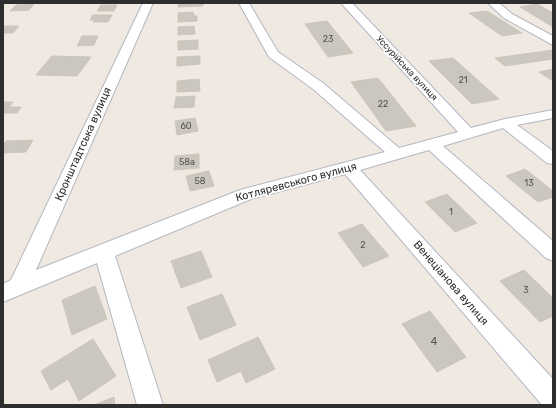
<svg xmlns="http://www.w3.org/2000/svg" width="556" height="408" font-family="Rubik,sans-serif">
<style>
.building{fill:#cbc7bf;stroke:#cbc5ba}
.lines{fill:none;stroke-linecap:round;stroke-linejoin:round}
.minor-casing{stroke:#b4b7c1;stroke-width:2}
.minor{fill:#fff;fill-rule:evenodd}
.labels{text-anchor:middle;dominant-baseline:central;stroke-width:3.5;stroke-linejoin:round;paint-order:stroke}
.number-label{font-size:9px;fill:#555452}
.far-street-label{font-size:9px;fill:#2e2e2e;stroke:#fff}
.street-label{font-size:11px;fill:#2e2e2e;stroke:#fff}
.near-number-label{font-size:11px;fill:#555452}
</style>
<rect width="100%" height="100%" fill="#efe9e1"/>
<!-- building -->
<path class="building" d="M178 3H203V6L178 7Z
M34 4 29 10 10 11 16 5Z
M537 4 553 13V27L520 7Z
M101 5H117L114 11H97Z
M487 11 522 33 502 36 469 13Z
M193 12 194 16H197V21L178 22V13Z
M93 15H112L108 22H93L95 20H90Z
M327 21 353 53 328 57 305 24Z
M3 26H19L13 33H3Z
M194 26 195 34 178 35V27Z
M82 36H98L94 45 77 46Z
M198 40V49L178 50V41Z
M553 50V59L505 66 495 58Z
M52 56 91 57 77 76 36 75Z
M200 56V64L177 66V57Z
M453 58 499 99 472 104 429 61Z
M553 69V81L539 72Z
M378 78 416 126 386 131 351 82Z
M199 79 200 91 177 92V81Z
M195 96 194 107 174 108 176 97Z
M3 102H13L9 107H21L17 113H3Z
M195 118 198 131 177 135 175 121Z
M33 140 26 152 3 153V145L6 141Z
M199 154V168L174 170 175 156Z
M525 169 553 191V197L538 202 506 176Z
M209 171 214 186 190 191 186 176Z
M447 194 477 223 455 232 425 202Z
M362 224 389 256 363 267 338 233Z
M201 251 212 277 181 288 171 261Z
M524 270 553 298V316L540 322 500 281Z
M95 286 107 319 72 335 62 300Z
M222 294 236 325 200 340 187 307Z
M430 311 466 357 437 372 402 324Z
M258 337 275 369 246 383 241 371 217 382 208 360Z
M93 339 116 376 79 401 68 379 51 390 41 371Z
M114 397 115 405H94Z"/>
<g class="lines">
<defs>
<path id="minor" d="M143 3H153L36 270 240 190 385 152 313 89 269 57 239 3H249L278 52 323 83 399 148 458 132 341 3H352L471 128 505 119 553 110V118L517 125 553 151V164L547 163 503 128 443 146 553 241V261L546 258 429 150 360 170 553 379V405H542L345 174 251 199 115 256 163 405H137L97 263 3 302V284L11 280Z
M488 3H499L512 14 553 36V45L504 18Z"/>
</defs>
<!-- minor casing -->
<use href="#minor" class="minor-casing"/>
<!-- minor -->
<use href="#minor" class="minor"/>
</g>
<g class="labels">
<!-- number labels -->
<g class="number-label">
<text x="328" y="39">23</text>
<text x="463" y="80">21</text>
<text x="383" y="104">22</text>
<text x="186" y="126">60</text>
<text x="187" y="162">58а</text>
<text x="200" y="181">58</text>
<text x="529" y="183">13</text>
<text x="451" y="212">1</text>
<text x="363" y="245">2</text>
<text x="526" y="290">3</text>
</g>
<!-- far-street labels -->
<g class="far-street-label">
<text transform="translate(407 68) rotate(47)">Уссурійська вулиця</text>
</g>
<!-- street labels -->
<g class="street-label">
<text transform="translate(83 144) rotate(-66)">Кронштадтська вулиця</text>
<text transform="translate(296 182) rotate(-15)">Котляревського вулиця</text>
<text transform="translate(451 283) rotate(49)">Венеціанова вулиця</text>
</g>
<!-- near-number labels -->
<g class="near-number-label">
<text x="434" y="341">4</text>
</g>
</g>
<!-- border -->
<rect width="556" height="408" fill="none" stroke="#2e2e2e" stroke-width="8"/>
</svg>
